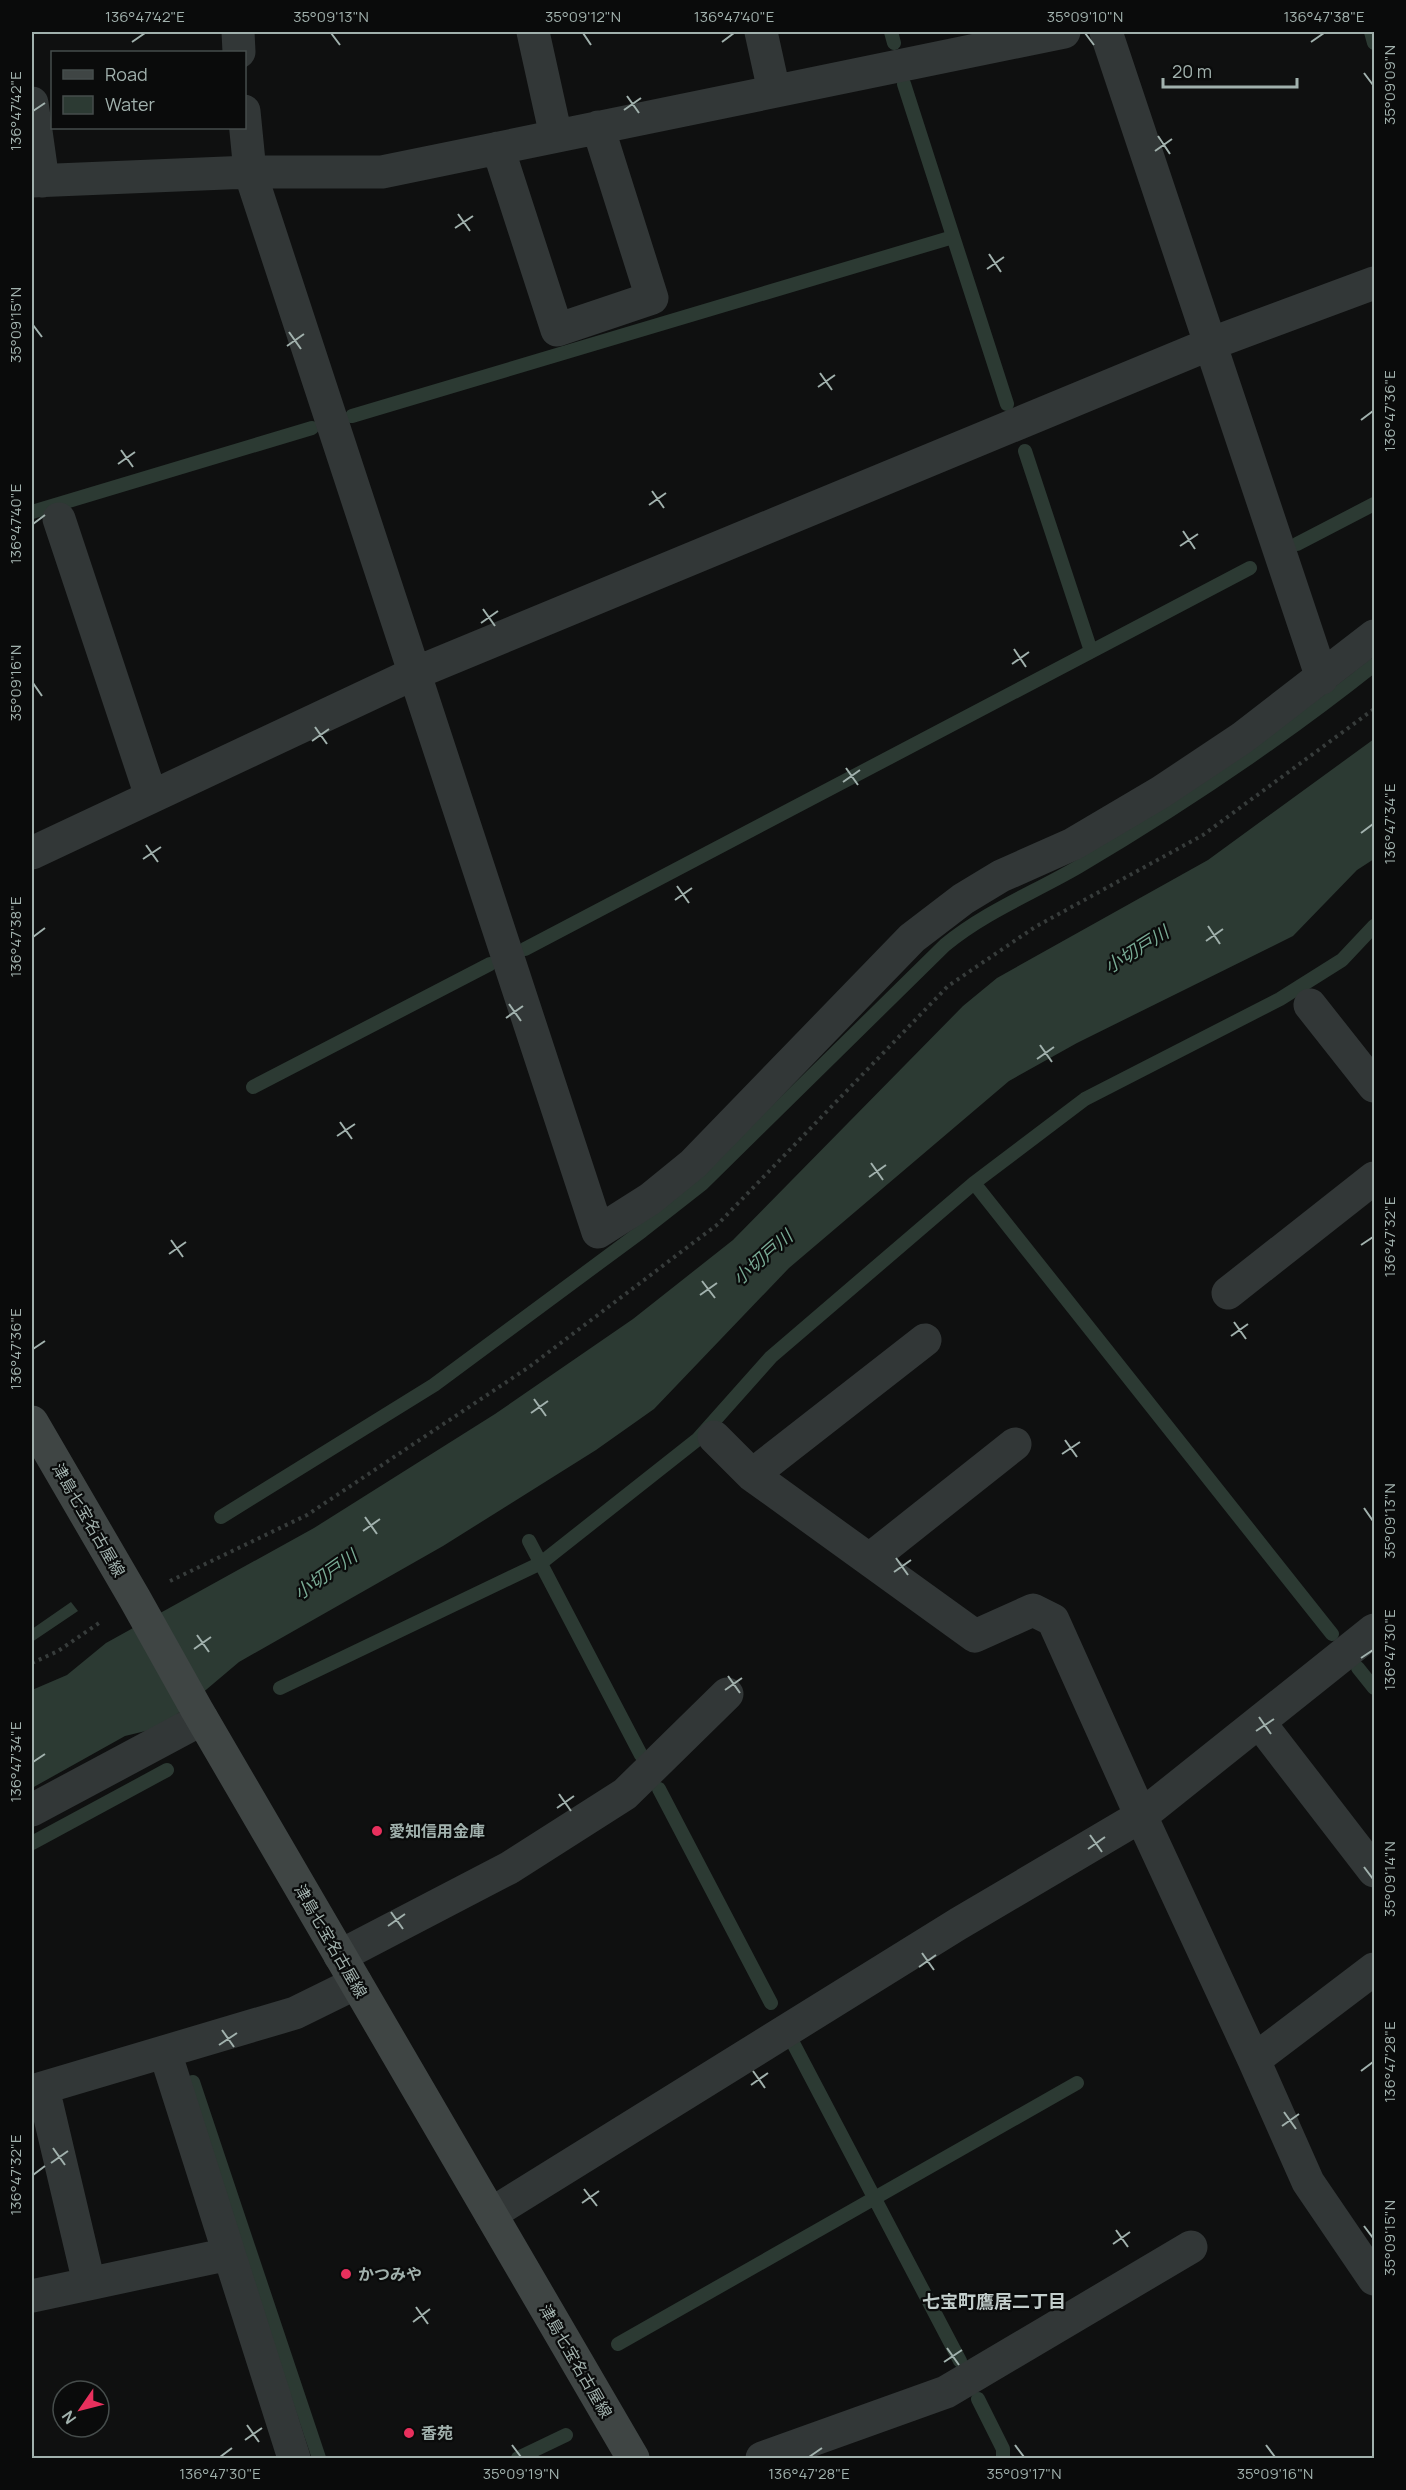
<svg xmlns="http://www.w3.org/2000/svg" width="1406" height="2490" font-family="Manrope,'Noto Sans JP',sans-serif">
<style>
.water{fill:#2c3a33}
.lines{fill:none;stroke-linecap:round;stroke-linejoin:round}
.stream{stroke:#2c3a33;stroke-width:14}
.path{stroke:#373c3b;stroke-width:4;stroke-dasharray:3 4.5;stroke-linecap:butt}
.minor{stroke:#323737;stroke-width:33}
.secondary{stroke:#3f4544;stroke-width:33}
.ticks{fill:none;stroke:#a1b1ad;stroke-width:2}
.poi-dot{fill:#e8305d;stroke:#0a0b0b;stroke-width:2}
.labels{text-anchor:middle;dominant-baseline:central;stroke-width:4.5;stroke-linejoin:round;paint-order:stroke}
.street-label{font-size:16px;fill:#a1b1ad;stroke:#0a0b0b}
.poi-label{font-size:16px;font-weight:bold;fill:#a1b1ad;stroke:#0a0b0b;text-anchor:start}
.water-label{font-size:18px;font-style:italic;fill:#79ab95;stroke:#0a0b0b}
.neighbourhood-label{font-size:18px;font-weight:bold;fill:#c2cdcb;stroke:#0a0b0b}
.neatline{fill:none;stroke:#a1b1ad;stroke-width:2}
.ticks-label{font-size:15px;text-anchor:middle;fill:#a1b1ad}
</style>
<rect width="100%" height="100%" fill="#0f1010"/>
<!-- water -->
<path class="water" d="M1374 739V859L1357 870 1293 936 1077 1043 1009 1081 789 1268 654 1409 596 1450 443 1546 239 1662 162 1727 125 1736 32 1788V1690L67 1675 106 1643 314 1528 495 1414 633 1319 733 1240 963 1006 997 978 1208 860Z
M71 1602 78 1611 32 1642V1629Z"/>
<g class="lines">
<!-- stream -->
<path class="stream" d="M891 32 894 43
M1371 32 1374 43
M904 84 1007 404
M352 416 953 237
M1025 451 1091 651
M32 512 312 428
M1297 544 1374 504
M525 949 1250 568
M253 1087 490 964
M974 1183 1332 1634
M221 1517 434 1385 642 1231 702 1184 945 945C985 912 1033 893 1078 867 1181 806 1281 739 1374 665
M529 1541 641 1755
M1358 1668 1374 1688
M280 1688 541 1563 698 1439 771 1357 974 1183 1085 1099 1280 999 1342 960 1374 926
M659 1789 771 2003
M32 1843 167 1770
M792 2041 960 2361
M193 2082 319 2458
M618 2344 1077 2083
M978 2399 1003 2449V2458
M518 2458 566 2435"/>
<!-- path -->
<path class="path" d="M170 1581 307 1515 529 1367 718 1224 948 986 1035 927 1203 835 1374 709
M32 1663 58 1651 102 1621"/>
<!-- minor -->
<path class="minor" d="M238 32 239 52
M533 32 556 136
M761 32 774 91
M1106 32 1322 678
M32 103 43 181
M244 111 250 172 598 1232 650 1199 693 1164 912 938 963 899 1001 876 1073 844 1161 792 1242 738 1374 636
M498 148 557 330 652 298 598 127
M32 181 250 172H382L1064 32
M59 519 151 796
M32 853 413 674 1210 344 1374 283
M1310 1005 1374 1086
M1228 1293 1374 1178
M714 1437 752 1475 975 1636 1033 1610 1053 1620 1141 1816 1254 2060 1308 2182 1374 2279
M752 1475 925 1340
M870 1559 1015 1444
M1259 1722 1374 1871
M32 1810 202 1719
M340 1956 509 1868 625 1794 727 1694
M165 2052 294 2458
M1254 2060 1374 1969
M43 2088 89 2283
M32 2091 295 2013 356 1983
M491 2214 958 1924 1141 1816 1374 1630
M32 2296 229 2254
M762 2458 946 2392 1191 2247"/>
<!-- secondary -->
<path class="secondary" d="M32 1422 135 1599 197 1710 633 2458"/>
</g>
<!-- ticks -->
<path class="ticks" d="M331 33 340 45M583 33 591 45M1085 33 1094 45M132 42 145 33M722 42 734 33M1311 42 1324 33M1364 73 1373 85M627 96 639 113M624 110 641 98M33 111 45 103M1158 136 1170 154M1155 151 1172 139M458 214 470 231M455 228 473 216M989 254 1001 272M987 269 1004 257M33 325 42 337M289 332 301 349M287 346 304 334M820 373 832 390M818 387 835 375M1361 420 1373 411M121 450 133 467M118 464 135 452M652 491 664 508M649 505 666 493M33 524 45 515M1183 531 1195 549M1180 546 1198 534M483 609 495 626M481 623 498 611M1014 649 1026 667M1012 664 1029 652M33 683 42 696M315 727 327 744M312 741 329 729M846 768 858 785M843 782 860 770M1361 833 1373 824M146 845 158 862M143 859 161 847M677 886 689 903M675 900 692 888M1208 926 1220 944M33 937 45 928M1206 941 1223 929M509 1004 521 1021M506 1018 523 1006M1040 1045 1052 1062M1037 1059 1054 1047M340 1122 352 1139M337 1136 355 1124M871 1163 883 1180M869 1177 886 1165M171 1240 183 1257M1361 1245 1373 1237M169 1254 186 1242M702 1281 715 1298M700 1295 717 1283M1234 1322 1246 1339M1231 1336 1248 1324M33 1349 45 1341M534 1399 546 1416M531 1413 548 1401M1065 1440 1077 1457M1062 1454 1080 1442M1364 1508 1373 1521M365 1517 377 1534M363 1531 380 1519M896 1558 908 1575M894 1572 911 1560M197 1635 209 1652M194 1649 211 1637M1361 1658 1373 1650M728 1676 740 1693M725 1690 742 1678M1259 1717 1271 1734M1256 1731 1274 1719M33 1762 45 1754M559 1794 571 1811M557 1808 574 1796M1090 1835 1102 1852M1088 1849 1105 1837M1364 1867 1373 1879M391 1912 403 1929M388 1926 405 1914M922 1953 934 1970M919 1967 936 1955M222 2030 234 2047M219 2045 237 2033M753 2071 765 2088M1361 2071 1373 2062M751 2085 768 2073M1284 2112 1296 2129M1282 2126 1299 2114M53 2148 65 2165M51 2163 68 2151M33 2175 45 2166M584 2189 597 2206M582 2203 599 2191M1364 2226 1373 2238M1116 2230 1128 2247M1113 2244 1130 2232M416 2307 428 2324M413 2322 430 2309M947 2348 959 2365M944 2362 962 2350M247 2425 259 2442M245 2440 262 2428M512 2445 521 2457M1015 2445 1024 2457M1266 2445 1275 2457M220 2457 232 2448M809 2457 822 2448"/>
<!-- markers -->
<g class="poi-dot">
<circle cx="377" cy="1831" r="6"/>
<circle cx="346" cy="2274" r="6"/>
<circle cx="409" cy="2433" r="6"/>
</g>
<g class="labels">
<!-- street labels -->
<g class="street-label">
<text transform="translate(89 1520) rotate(60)">津島七宝名古屋線</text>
<text transform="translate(331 1941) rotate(60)">津島七宝名古屋線</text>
<text transform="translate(576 2361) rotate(60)">津島七宝名古屋線</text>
</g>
<!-- poi labels -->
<g class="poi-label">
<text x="389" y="1831">愛知信用金庫</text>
<text x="358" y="2274">かつみや</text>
<text x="421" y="2433">香苑</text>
</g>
<!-- water labels -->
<g class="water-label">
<text transform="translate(1136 949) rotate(-32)">小切戸川</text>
<text transform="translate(762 1257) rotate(-41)">小切戸川</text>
<text transform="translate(325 1574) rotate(-35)">小切戸川</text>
</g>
<!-- neighbourhood labels -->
<g class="neighbourhood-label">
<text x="994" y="2301">七宝町鷹居二丁目</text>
</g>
</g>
<!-- border -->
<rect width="1406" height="2490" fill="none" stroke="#0a0b0b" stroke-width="66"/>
<!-- legend -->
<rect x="51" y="51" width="195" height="78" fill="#0a0b0b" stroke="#464d4c" stroke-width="1.5"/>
<rect x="63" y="70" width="30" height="9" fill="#3f4544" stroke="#464d4c" stroke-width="1.5"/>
<text x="105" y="81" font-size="18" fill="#a1b1ad">Road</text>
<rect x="63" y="96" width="30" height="18" fill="#2c3a33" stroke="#464d4c" stroke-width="1.5"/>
<text x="105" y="111" font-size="18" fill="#a1b1ad">Water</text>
<!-- north arrow -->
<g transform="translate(81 2409) rotate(235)"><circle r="28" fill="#0a0b0b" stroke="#464d4c" stroke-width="1.5"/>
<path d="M0-4.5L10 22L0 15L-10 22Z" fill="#e8305d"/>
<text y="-9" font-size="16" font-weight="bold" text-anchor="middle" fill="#a1b1ad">N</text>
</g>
<!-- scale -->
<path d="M1163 78v9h134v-9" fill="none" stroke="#a1b1ad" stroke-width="3"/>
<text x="1172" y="78" font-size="18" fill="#a1b1ad" stroke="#0a0b0b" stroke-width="4.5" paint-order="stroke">20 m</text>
<rect x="33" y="33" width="1340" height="2424" class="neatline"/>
<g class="ticks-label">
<text x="145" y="22">136°47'42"E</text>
<text x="331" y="22">35°09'13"N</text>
<text x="583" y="22">35°09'12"N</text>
<text x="734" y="22">136°47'40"E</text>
<text x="1085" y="22">35°09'10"N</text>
<text x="1324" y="22">136°47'38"E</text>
<text transform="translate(1390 85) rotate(-90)" y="5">35°09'09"N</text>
<text transform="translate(16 111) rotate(-90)" y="5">136°47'42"E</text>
<text transform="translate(16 325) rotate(-90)" y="5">35°09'15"N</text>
<text transform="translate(1390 411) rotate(-90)" y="5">136°47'36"E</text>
<text transform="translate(16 524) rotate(-90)" y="5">136°47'40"E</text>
<text transform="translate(16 683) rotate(-90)" y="5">35°09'16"N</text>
<text transform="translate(1390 824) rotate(-90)" y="5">136°47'34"E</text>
<text transform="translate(16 937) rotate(-90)" y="5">136°47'38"E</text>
<text transform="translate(1390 1237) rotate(-90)" y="5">136°47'32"E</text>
<text transform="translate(16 1349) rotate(-90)" y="5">136°47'36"E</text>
<text transform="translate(1390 1521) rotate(-90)" y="5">35°09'13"N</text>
<text transform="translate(1390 1650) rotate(-90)" y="5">136°47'30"E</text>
<text transform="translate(16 1762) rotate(-90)" y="5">136°47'34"E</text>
<text transform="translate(1390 1879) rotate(-90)" y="5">35°09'14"N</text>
<text transform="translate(1390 2062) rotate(-90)" y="5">136°47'28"E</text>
<text transform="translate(16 2175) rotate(-90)" y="5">136°47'32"E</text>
<text transform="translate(1390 2238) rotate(-90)" y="5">35°09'15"N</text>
<text x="220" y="2479">136°47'30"E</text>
<text x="521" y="2479">35°09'19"N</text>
<text x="809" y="2479">136°47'28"E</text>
<text x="1024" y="2479">35°09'17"N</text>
<text x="1275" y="2479">35°09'16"N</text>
</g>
</svg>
